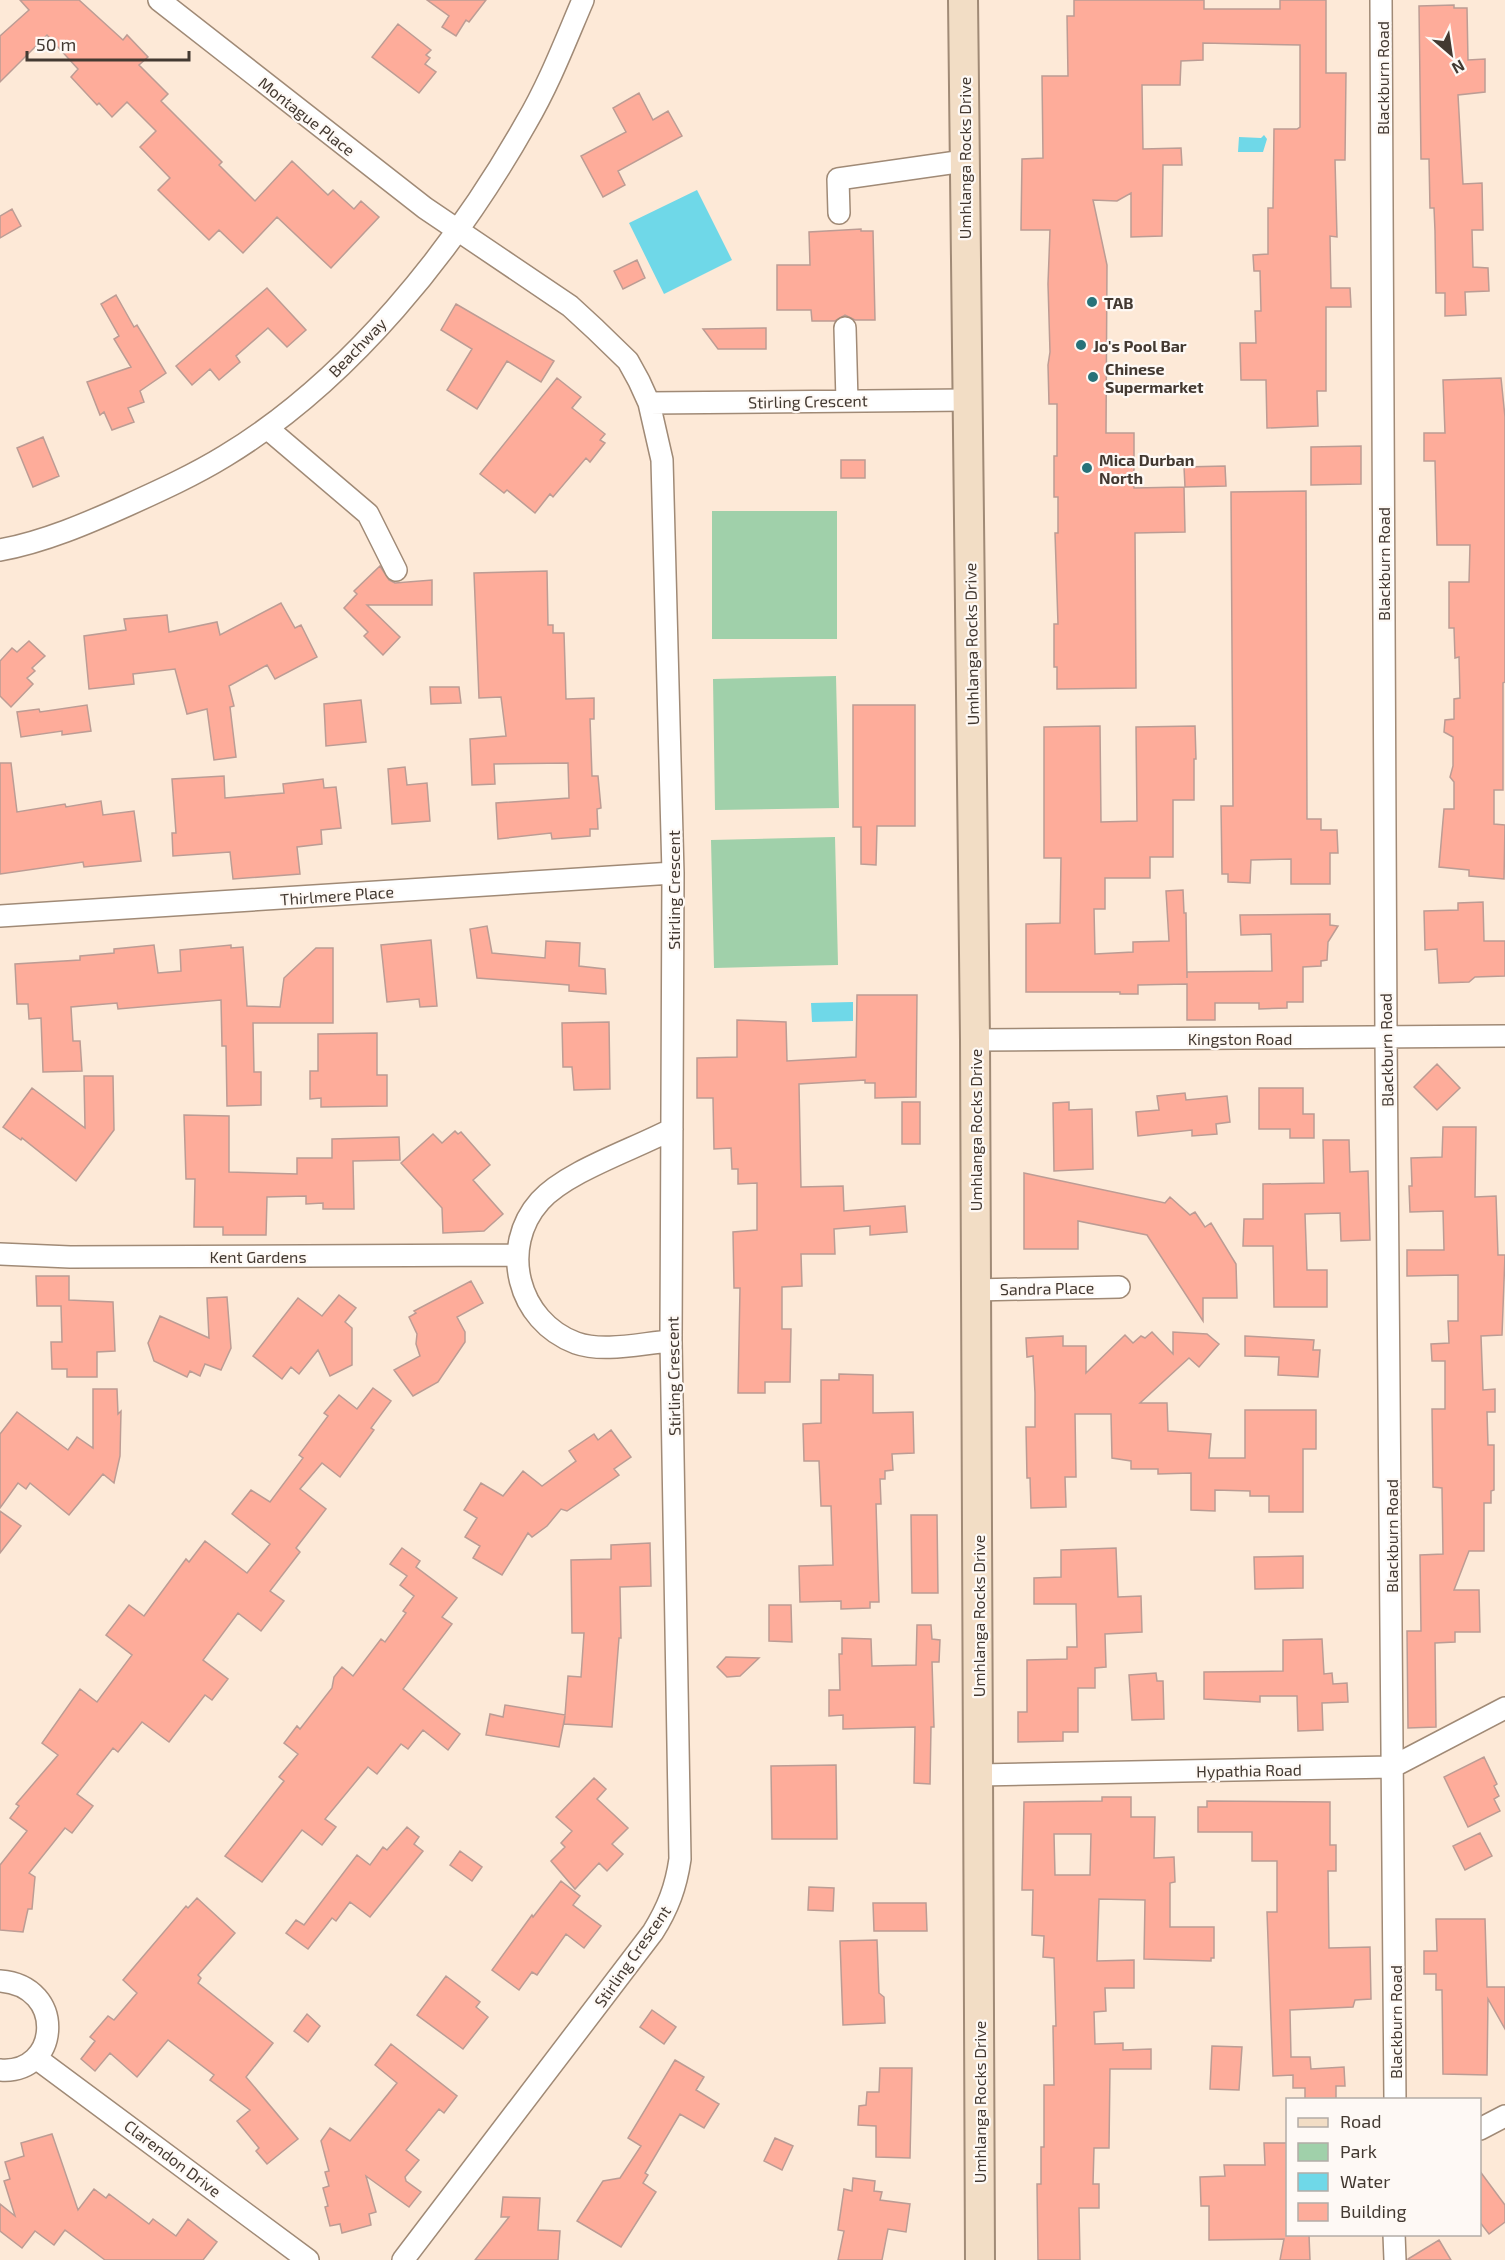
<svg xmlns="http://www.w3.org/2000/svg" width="1505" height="2260" font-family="'Exo 2',sans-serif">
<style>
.green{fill:#a0d0aa}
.water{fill:#6fd8e8}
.building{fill:#feac9a;stroke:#bc9c94;stroke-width:1.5;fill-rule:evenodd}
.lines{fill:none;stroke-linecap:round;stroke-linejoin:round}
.street-casing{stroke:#a08a76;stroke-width:24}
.secondary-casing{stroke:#a08a76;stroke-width:32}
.street{stroke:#fff;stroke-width:21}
.secondary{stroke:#f2ddc5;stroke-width:28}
.poi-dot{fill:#287279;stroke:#fef9f5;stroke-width:2}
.labels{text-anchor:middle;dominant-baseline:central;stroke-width:4.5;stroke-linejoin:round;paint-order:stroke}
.street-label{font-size:16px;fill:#433931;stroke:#fef9f5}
.poi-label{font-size:16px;font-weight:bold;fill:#433931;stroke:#fef9f5;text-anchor:start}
</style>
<rect width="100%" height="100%" fill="#fde9d7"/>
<!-- green -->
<path class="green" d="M712 511H837V639H712Z
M836 676 839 808 715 810 713 679Z
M835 837 838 965 714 968 711 840Z"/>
<!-- water -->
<path class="water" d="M1264 135 1267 139 1263 152H1238L1239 137 1261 138Z
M697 190 732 260 664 294 629 223Z
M853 1002V1021L812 1022 811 1003Z"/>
<!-- building -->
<path class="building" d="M20 0H79L123 40 127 35 148 57 139 65 168 94 161 101 222 162 219 165 255 201 292 161 328 195 333 190 354 209 361 201 379 217 331 268 277 217 243 253 219 230 209 240 158 190 170 178 140 147 156 131 127 102 112 117 99 103 97 105 71 77 78 69 47 35 0 82V36L29 10Z
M427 0H486L469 22 466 20 456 36 442 27 449 16Z
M1074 0H1204V9H1280V0H1326V73H1346L1345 160H1335L1337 237 1330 236 1331 288H1350L1351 307H1326V391H1317L1318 426 1267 428 1266 380H1241L1240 343H1256L1255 311H1261L1260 271H1254L1253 255 1268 254V208H1273L1274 129H1297L1300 127V45L1203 43V60L1181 61 1180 85H1142L1143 149 1181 148 1182 165H1163L1162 236 1131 237V193L1117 201 1093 200 1107 265 1106 433H1134V488L1184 487 1185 532 1135 533 1136 688 1057 689V667H1054V624H1058L1055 533H1058V497H1054V456H1057V404H1049L1048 365 1050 352 1048 284 1050 230H1021L1022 159 1043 158 1042 76H1068L1067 16H1074Z
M1454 5V8H1467L1468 60 1485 59V92L1458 95 1463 184 1482 183 1483 230H1472L1473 267 1488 268 1489 291 1465 292 1466 315 1445 316V293H1436L1435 231 1434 208H1430L1429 159H1421L1419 6Z
M398 24 431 50 426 55 430 58 425 64 436 72 419 93 372 57Z
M639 93 653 120 668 111 682 136 618 171 625 185 603 197 581 156 626 132 613 108Z
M12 209 21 226 0 238V216Z
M861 229V231H873L875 320H855L845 315 835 321H812L811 310H777V265H810L809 232Z
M637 260 645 278 623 289 614 271Z
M267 288 306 330 287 347 268 328 236 356 240 362 219 380 210 369 192 385 176 366Z
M116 295 134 327 137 325 166 373 140 391 144 402 128 408 134 422 112 430 104 412 100 415 87 382 131 367 114 339 119 336 101 304Z
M456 304 554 361 541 382 507 361 477 409 447 390 472 349 441 330Z
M766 328V349H718L703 329Z
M557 378 581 397 572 408 605 434 600 440 605 443 590 462 586 458 553 497 550 494 535 513 507 490 504 493 480 474Z
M1501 378 1505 417V682L1503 683V790H1494V824L1505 825 1504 879 1469 876V870L1439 867 1444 809H1454V782L1450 777 1453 766V737L1444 732 1445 720 1454 719V699L1460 698 1459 657 1455 658 1454 628H1449V582H1469L1470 545H1437L1435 461H1424V433H1445L1443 380Z
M43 437 59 476 33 487 17 448Z
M1361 446V484L1311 485V447Z
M841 460H865V478H841Z
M1225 466 1226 486 1185 487 1184 467Z
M1306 491 1307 819H1321V830H1337L1338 853H1330V884H1291V859L1251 860 1250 883 1228 882V874H1222L1221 806H1233L1231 492Z
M380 566 389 580 395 583 432 580V605H367L400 637 383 655 364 636 368 632 344 608 357 594 354 591Z
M547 571 548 625H553V633H564L566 699 594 698V719H590L592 776H598L601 808 597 809 598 829H590V836L552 839 551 833 498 839 496 803 569 798 568 763 494 764 495 784 472 785 470 739 506 736 501 697 479 698 474 573Z
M281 603 295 628 301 625 317 657 275 679 267 665 229 686 234 706 230 707 236 757 214 760 207 709 187 714 175 669 133 674 134 684 89 689 84 636 126 630 124 619 167 615 169 632 217 622 220 635Z
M29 641 45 656 32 668 35 671 27 678 33 684 11 707 0 696V661L12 648 17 652Z
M430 687H459L461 703 431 704Z
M361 700 366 742 326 746 324 704Z
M87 705 91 731 62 735V731L21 737 17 712 39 709 40 712Z
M853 705H915V826H877L876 865 861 864V827H853Z
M1100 726 1101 822 1137 821 1136 727 1195 726 1196 759H1194V800H1173V857H1150V878H1105V909H1094L1095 954 1133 952V942L1169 941 1166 891 1183 890 1184 913H1186L1187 978V972L1272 971 1271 934 1241 935 1240 915 1330 914V925L1338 926 1328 942 1327 960 1321 961V966L1303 967V1002H1287V1008L1259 1009V1003H1215V1020H1187V984L1138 985V994H1120V992H1026V924L1060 923 1061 858H1044V727Z
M0 763H11L17 812 65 804 66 807 101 801 103 815 134 811 141 861 84 867 83 862 0 874Z
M405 767 407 785 427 783 430 821 392 824 388 769Z
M224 776 225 798 284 793 283 784 323 779 324 788 336 787 341 828 321 830 322 844 297 847 300 874 233 879 230 852 173 856 172 833H176L172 779Z
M1483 902 1484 941H1505V976L1475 977 1469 982 1439 983 1437 949 1425 950 1424 911 1458 910V903Z
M487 926 492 953 545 958 546 941 580 943 579 966 605 969 606 994 569 991V985L477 978 470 929Z
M431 940 437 1006 420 1007 419 999 387 1002 381 945Z
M154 945 158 973 181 971 180 950 231 945V948L243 947 247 1006 280 1007 284 978 316 948H333V1023H253L254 1072H261V1105L227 1106 226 1046H222L221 1000 118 1009 117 1003 71 1007 73 1041H80L82 1071 43 1072 41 1018 29 1019 28 1004H17L15 964 80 960V956L114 953V949Z
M857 995H917L916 1097 875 1098V1083H865V1080L799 1084 801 1187 843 1186 844 1211 905 1206 907 1232 870 1235V1226L834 1229 835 1254H801L802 1286 782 1287V1329H791L790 1382H765V1393H738L740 1288H734L733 1232 757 1230V1183L738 1184V1169H732L731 1148 714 1149 713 1098H697V1058L737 1057V1020L786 1022 787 1061 856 1057Z
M609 1022 610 1089 574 1090 572 1067H563L562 1023Z
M377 1033V1075H387V1106L321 1107V1098L310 1099V1071H318V1034Z
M1437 1064 1460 1088 1437 1110 1414 1087Z
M84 1076H113L114 1130 76 1181 22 1138 21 1140 3 1127 32 1088 85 1128Z
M1259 1088H1303V1114H1314V1138H1290V1129H1259Z
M1185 1093 1186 1100 1227 1096 1230 1122 1216 1124 1217 1134 1192 1136V1130L1138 1136 1136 1112 1159 1110 1157 1096Z
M902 1102H920V1144H902Z
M1069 1102V1110L1092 1109 1093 1169 1054 1171 1053 1103Z
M184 1115 229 1116V1172L297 1174V1158H332V1139L399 1137 400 1160 353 1161 354 1209H323V1203L306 1204V1196L267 1197 266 1235H223V1227H194L195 1179H186Z
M1443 1127H1476L1475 1197 1496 1196 1498 1255H1505L1502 1335 1481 1336 1483 1390 1495 1389V1412H1487L1488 1445H1494V1490L1491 1491V1503H1484V1551H1469L1454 1590H1479L1480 1632H1455V1642L1435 1643 1436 1727 1408 1728 1407 1631H1421L1420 1555 1443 1554 1442 1488 1433 1487 1432 1409H1445V1361H1432L1431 1344 1449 1343 1448 1321H1458V1275L1407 1276V1250H1444L1443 1211 1410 1212 1409 1186H1412L1411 1158 1442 1157Z
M455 1131 458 1134 461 1132 490 1165 473 1180 503 1214 484 1231 443 1233 442 1208 401 1163 433 1134 442 1143Z
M1323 1140H1349L1350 1172 1368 1171 1370 1240 1341 1241 1340 1213 1305 1214 1307 1270H1327V1307H1274L1273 1246H1243L1244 1219H1263V1184L1324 1183Z
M1024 1173 1165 1203 1170 1197 1190 1215 1195 1212 1205 1227 1211 1223 1236 1264 1237 1298H1203V1321L1147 1235 1078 1221V1249H1024Z
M36 1276H69V1300L113 1302 115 1351 97 1352V1377H67V1369H52L51 1342H62L61 1306H37Z
M471 1281 483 1303 457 1317 465 1332V1342L438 1382 413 1396 394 1370 420 1356 416 1344 417 1334 409 1317 416 1313 414 1311Z
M339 1295 356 1308 345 1322 352 1328V1365L330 1376 318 1350 299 1374 291 1367 282 1379 253 1356 298 1298 322 1316Z
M227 1297 231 1348 221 1370 205 1364 200 1376 190 1371 187 1377 154 1361 148 1343 160 1316 209 1338 207 1298Z
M1152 1332 1173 1354V1332L1207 1334 1219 1344 1199 1367 1189 1358 1140 1403H1167L1168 1431 1211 1434 1209 1458H1245V1410H1316V1449H1303V1512H1269V1496H1250V1491L1215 1490V1511L1191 1510V1473L1158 1474V1469H1131V1461L1112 1458 1111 1414H1075L1076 1477H1065L1066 1507 1031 1508 1030 1478H1027L1026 1427H1035V1393L1033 1356 1027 1357 1026 1338 1063 1336V1346H1086V1373L1125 1335 1133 1343 1141 1336 1145 1338Z
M1245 1336 1314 1340 1313 1350H1320L1318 1377 1278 1375 1279 1357 1245 1356Z
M839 1374 873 1375V1413L913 1412 914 1453 892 1454 893 1470 885 1471V1479H880L881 1504H876L879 1602H870V1608L841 1609V1601L800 1602 799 1566 833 1565 831 1506H821L819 1461H804L803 1424 821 1423V1380H839Z
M373 1388 391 1401 371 1428 374 1430 340 1477 322 1463 300 1489 326 1509 296 1548 300 1552 270 1591 284 1601 261 1631 238 1613 203 1660 228 1679 212 1700 205 1695 169 1742 142 1722 118 1752 113 1748 77 1794 93 1806 72 1833 65 1828 29 1873 35 1877 32 1909H28L23 1932 0 1930V1865L27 1831 10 1818 19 1806 16 1804 58 1755 42 1743 80 1689 97 1702 132 1655 106 1635 129 1605 144 1616 186 1559 189 1562 205 1541 247 1573 270 1544 232 1514 251 1490 270 1502 303 1458 299 1455 328 1416 324 1413 339 1395 357 1409Z
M93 1389H117L118 1414 121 1411 120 1456 114 1483 103 1474 69 1515 30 1483 26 1489 18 1483 0 1508V1434L17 1412 68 1450 77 1437 93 1448Z
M611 1430 631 1457 614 1469 619 1475 567 1511 561 1509 547 1526 532 1537 528 1533 502 1575 473 1558 480 1546 465 1537 477 1518 464 1510 481 1483 503 1496 523 1471 542 1486 576 1461 569 1451 594 1434 598 1440Z
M0 1511 21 1526 0 1553Z
M911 1515H937L938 1593H912Z
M650 1543 651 1586 620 1587 621 1638H619L612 1727 564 1724 565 1716 559 1747 486 1735 490 1714 503 1717 505 1705 565 1715 568 1676 581 1677 584 1633H572L571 1560 611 1559V1545Z
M402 1548 420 1561 416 1567 457 1598 442 1617 452 1624 403 1689 460 1734 448 1750 423 1730 408 1749 401 1744 377 1774 368 1767 325 1819 336 1827 322 1845 302 1830 262 1882 225 1856 284 1781 279 1777 298 1754 284 1743 297 1726 300 1729 332 1688 334 1677 342 1667 353 1676 381 1639 385 1642 406 1613 403 1611 414 1596 400 1585 407 1576 390 1564Z
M1116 1548 1118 1597 1141 1596 1142 1632 1105 1634 1106 1667 1095 1668V1688H1078V1732H1063V1741L1018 1742V1712H1027V1660L1067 1659V1647H1077L1076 1604H1034V1578L1061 1577V1550Z
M1303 1556V1588L1255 1589 1254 1557Z
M769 1605H791L792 1642 769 1641Z
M917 1625H931L932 1639 940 1640 939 1662H932L934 1727H931L930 1784 914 1783 915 1727 843 1729V1715L829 1716V1690H840L839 1654H842V1638L871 1639 872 1666 916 1665Z
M1322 1639 1324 1674 1332 1673 1333 1684 1347 1683 1348 1702 1322 1703 1323 1730 1298 1731 1297 1696H1260V1702L1204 1699V1672L1283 1671V1640Z
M726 1657 759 1658 740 1676 727 1677 717 1667Z
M1156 1673 1157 1681H1163L1164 1719 1132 1720 1129 1675Z
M1484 1757 1497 1784 1494 1786 1499 1796 1494 1799 1500 1811 1468 1827 1444 1777Z
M836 1765 837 1839H772L771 1766Z
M594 1778 606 1789 597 1799 628 1828 612 1844 623 1854 607 1871 599 1863 575 1889 551 1861 565 1847 561 1843 572 1831 556 1817Z
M1102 1797H1131V1817H1155L1154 1858 1174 1857 1175 1882 1170 1883V1927H1214V1958H1211V1961L1144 1959 1145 1900 1099 1899 1097 1961 1134 1960V1988H1105L1106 2011 1094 2012 1095 2044 1123 2043V2050L1151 2049V2069H1110L1109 2148H1094L1093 2184H1099V2208H1079L1080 2260H1038L1037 2184H1041V2147H1044V2085H1054L1053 2026H1056L1054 1958 1043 1957 1044 1936 1032 1935 1033 1890H1022L1024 1802 1102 1801ZM1054 1834H1091L1090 1875H1055Z
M1207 1801 1330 1802V1845H1336V1871H1328L1329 1948 1370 1947 1371 1999 1355 2000 1353 2007 1290 2010 1291 2057H1310L1311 2069 1344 2067 1345 2086H1336V2100H1305V2088H1293V2075L1273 2076 1267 1912H1277V1861H1252V1832H1198V1807H1207Z
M407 1827 419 1837 414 1844 423 1851 370 1917 350 1902 336 1921 332 1918 308 1949 286 1933 296 1920 304 1925 357 1855 370 1865 383 1847 387 1850Z
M1480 1833 1492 1856 1465 1870 1453 1846Z
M460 1851 482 1867 472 1881 450 1865Z
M561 1881 580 1896 573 1905 601 1926 584 1948 566 1934 537 1975 532 1972 519 1990 492 1970 532 1915 533 1917Z
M809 1887 834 1888 833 1911 808 1910Z
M197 1898 235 1933 198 1975 201 1978 198 1983 273 2043 246 2077 298 2139 267 2164 256 2151 259 2148 237 2121 250 2110 210 2080 214 2075 168 2040 137 2077 110 2053 95 2071 81 2059 95 2041 90 2037 108 2016 114 2020 137 1993 123 1980 186 1906 188 1908Z
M873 1903H926L927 1931H874Z
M1436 1919H1485L1487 1987H1505V2029L1488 1999 1487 2075 1443 2074 1442 1990H1436V1974H1424V1951H1437Z
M877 1940 879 1993 884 1997 885 2023 843 2025 840 1941Z
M446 1976 480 2002 476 2007 488 2017 463 2049 417 2015Z
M652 2010 676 2027 664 2044 640 2027Z
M307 2014 320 2026 308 2042 294 2031Z
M391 2044 457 2096 444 2113 439 2109 406 2150 419 2160 405 2177 406 2181 421 2192 409 2207 366 2176 376 2212 369 2214 371 2225 342 2233 340 2224 330 2226 325 2207 328 2206 323 2188 329 2186 325 2172 329 2171 321 2141 330 2128 350 2141 397 2083 375 2065Z
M1212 2046 1242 2047 1239 2090 1210 2089Z
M675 2060 704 2077 696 2090 719 2104 704 2128 680 2114 645 2173 648 2175 643 2183 656 2192 621 2247 577 2221 603 2181 620 2178 641 2146 628 2138Z
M880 2068H912L910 2158 876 2157V2126L858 2125 859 2106 866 2105 867 2092H879Z
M52 2134 78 2210 94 2189 106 2198 109 2194 149 2224 153 2219 176 2236 188 2219 217 2242 203 2260H105L65 2230 54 2245 35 2231 22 2248 0 2231V2204L15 2216 4 2181 10 2179 5 2162 24 2156 21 2143Z
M775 2138 793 2146 782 2170 764 2161Z
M1264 2143H1287V2235H1309L1310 2260H1280L1284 2239 1209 2240V2206H1201L1200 2177 1225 2176 1224 2165H1265Z
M1479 2170 1505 2205V2222L1489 2234 1479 2221Z
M853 2178 875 2181 874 2191 882 2192 880 2200 910 2204 906 2232 888 2229 882 2260H838L844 2231 838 2230 844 2189 852 2191Z
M503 2197 540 2198 538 2230 560 2231 558 2260H475L509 2217H501Z
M1439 2240 1451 2260H1408V2259Z"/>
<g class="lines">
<defs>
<path id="street" d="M159 0 425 208 570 306 595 329 628 361 639 381 649 403 662 460 673 873 671 1341 680 1859C676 1887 668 1908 653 1932L403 2260
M1381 0 1386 1037 1395 2100
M839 213 838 179 964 161
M845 328 847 401
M649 403 967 400
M267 428 368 514 396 570
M0 550C44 542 88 523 128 505 161 490 194 475 225 456 349 381 455 249 526 123 549 84 565 42 583 0
M0 916 673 873
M975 1040 1505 1036
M0 1254 70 1257 515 1255
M975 1290 1119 1287
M671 1341C642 1343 604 1353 576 1343 517 1321 499 1247 540 1201 567 1171 635 1149 672 1129
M979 1775 1392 1767 1505 1708
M0 1981C67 1986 60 2075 0 2070
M36 2058 308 2260
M1480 2129 1505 2116
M1394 2234 1395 2260"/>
<path id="secondary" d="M963 0 975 1040 980 2260"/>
</defs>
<!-- street casing -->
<use href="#street" class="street-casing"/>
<!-- secondary casing -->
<use href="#secondary" class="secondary-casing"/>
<!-- street -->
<use href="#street" class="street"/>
<!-- secondary -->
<use href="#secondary" class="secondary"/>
</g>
<!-- markers -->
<g class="poi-dot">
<circle cx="1092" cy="302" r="6"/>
<circle cx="1081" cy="345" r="6"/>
<circle cx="1093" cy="377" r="6"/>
<circle cx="1087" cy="468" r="6"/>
</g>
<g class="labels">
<!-- street labels -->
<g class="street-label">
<text transform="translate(1382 78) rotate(-90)">Blackburn Road</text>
<text transform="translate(307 116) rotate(38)">Montague Place</text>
<text transform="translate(964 158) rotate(-90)">Umhlanga Rocks Drive</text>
<text transform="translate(357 347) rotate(-46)">Beachway</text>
<text transform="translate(808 401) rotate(-1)">Stirling Crescent</text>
<text transform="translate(1383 564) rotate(-90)">Blackburn Road</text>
<text transform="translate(971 644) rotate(-91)">Umhlanga Rocks Drive</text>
<text transform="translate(673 890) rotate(-90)">Stirling Crescent</text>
<text transform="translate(337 895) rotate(-4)">Thirlmere Place</text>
<text x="1240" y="1038">Kingston Road</text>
<text transform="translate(1386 1050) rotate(-91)">Blackburn Road</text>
<text transform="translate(975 1130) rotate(-90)">Umhlanga Rocks Drive</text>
<text x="258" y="1256">Kent Gardens</text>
<text transform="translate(1047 1288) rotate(-1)">Sandra Place</text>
<text transform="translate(673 1376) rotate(-91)">Stirling Crescent</text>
<text transform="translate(1391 1536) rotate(-90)">Blackburn Road</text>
<text transform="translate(978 1616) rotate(-90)">Umhlanga Rocks Drive</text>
<text transform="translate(1249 1770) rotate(-1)">Hypathia Road</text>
<text transform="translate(632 1956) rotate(-55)">Stirling Crescent</text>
<text transform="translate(1395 2022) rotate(-90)">Blackburn Road</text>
<text transform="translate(979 2102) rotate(-90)">Umhlanga Rocks Drive</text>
<text transform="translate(173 2158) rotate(37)">Clarendon Drive</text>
</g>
<!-- poi labels -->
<g class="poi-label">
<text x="1104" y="302">TAB</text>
<text x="1093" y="345">Jo's Pool Bar</text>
<text x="1105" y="368">Chinese<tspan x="1105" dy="18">Supermarket</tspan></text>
<text x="1099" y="459">Mica Durban<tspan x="1099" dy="18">North</tspan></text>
</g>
</g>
<!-- legend -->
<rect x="1286" y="2098" width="195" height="138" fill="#fef9f5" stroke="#b3aca7" stroke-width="1.5"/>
<rect x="1298" y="2118" width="30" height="9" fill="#f2ddc5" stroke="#b3aca7" stroke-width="1.5"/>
<text x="1340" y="2128" font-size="18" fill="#433931">Road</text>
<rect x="1298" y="2143" width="30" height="18" fill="#a0d0aa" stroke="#b3aca7" stroke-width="1.5"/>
<text x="1340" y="2158" font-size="18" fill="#433931">Park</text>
<rect x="1298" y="2173" width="30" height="18" fill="#6fd8e8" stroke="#b3aca7" stroke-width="1.5"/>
<text x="1340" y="2188" font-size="18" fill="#433931">Water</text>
<rect x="1298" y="2203" width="30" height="18" fill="#feac9a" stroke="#b3aca7" stroke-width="1.5"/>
<text x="1340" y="2218" font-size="18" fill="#433931">Building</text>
<!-- north arrow -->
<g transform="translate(1451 54) rotate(151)" stroke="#fef9f5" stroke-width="4.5" paint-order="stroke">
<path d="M0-4.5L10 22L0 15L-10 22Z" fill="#433931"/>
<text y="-9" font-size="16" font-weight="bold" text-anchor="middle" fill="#433931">N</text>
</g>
<!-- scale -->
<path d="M27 51v9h162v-9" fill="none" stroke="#433931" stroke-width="3"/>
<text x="36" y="51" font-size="18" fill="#433931" stroke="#fef9f5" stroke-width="4.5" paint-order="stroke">50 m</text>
</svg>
